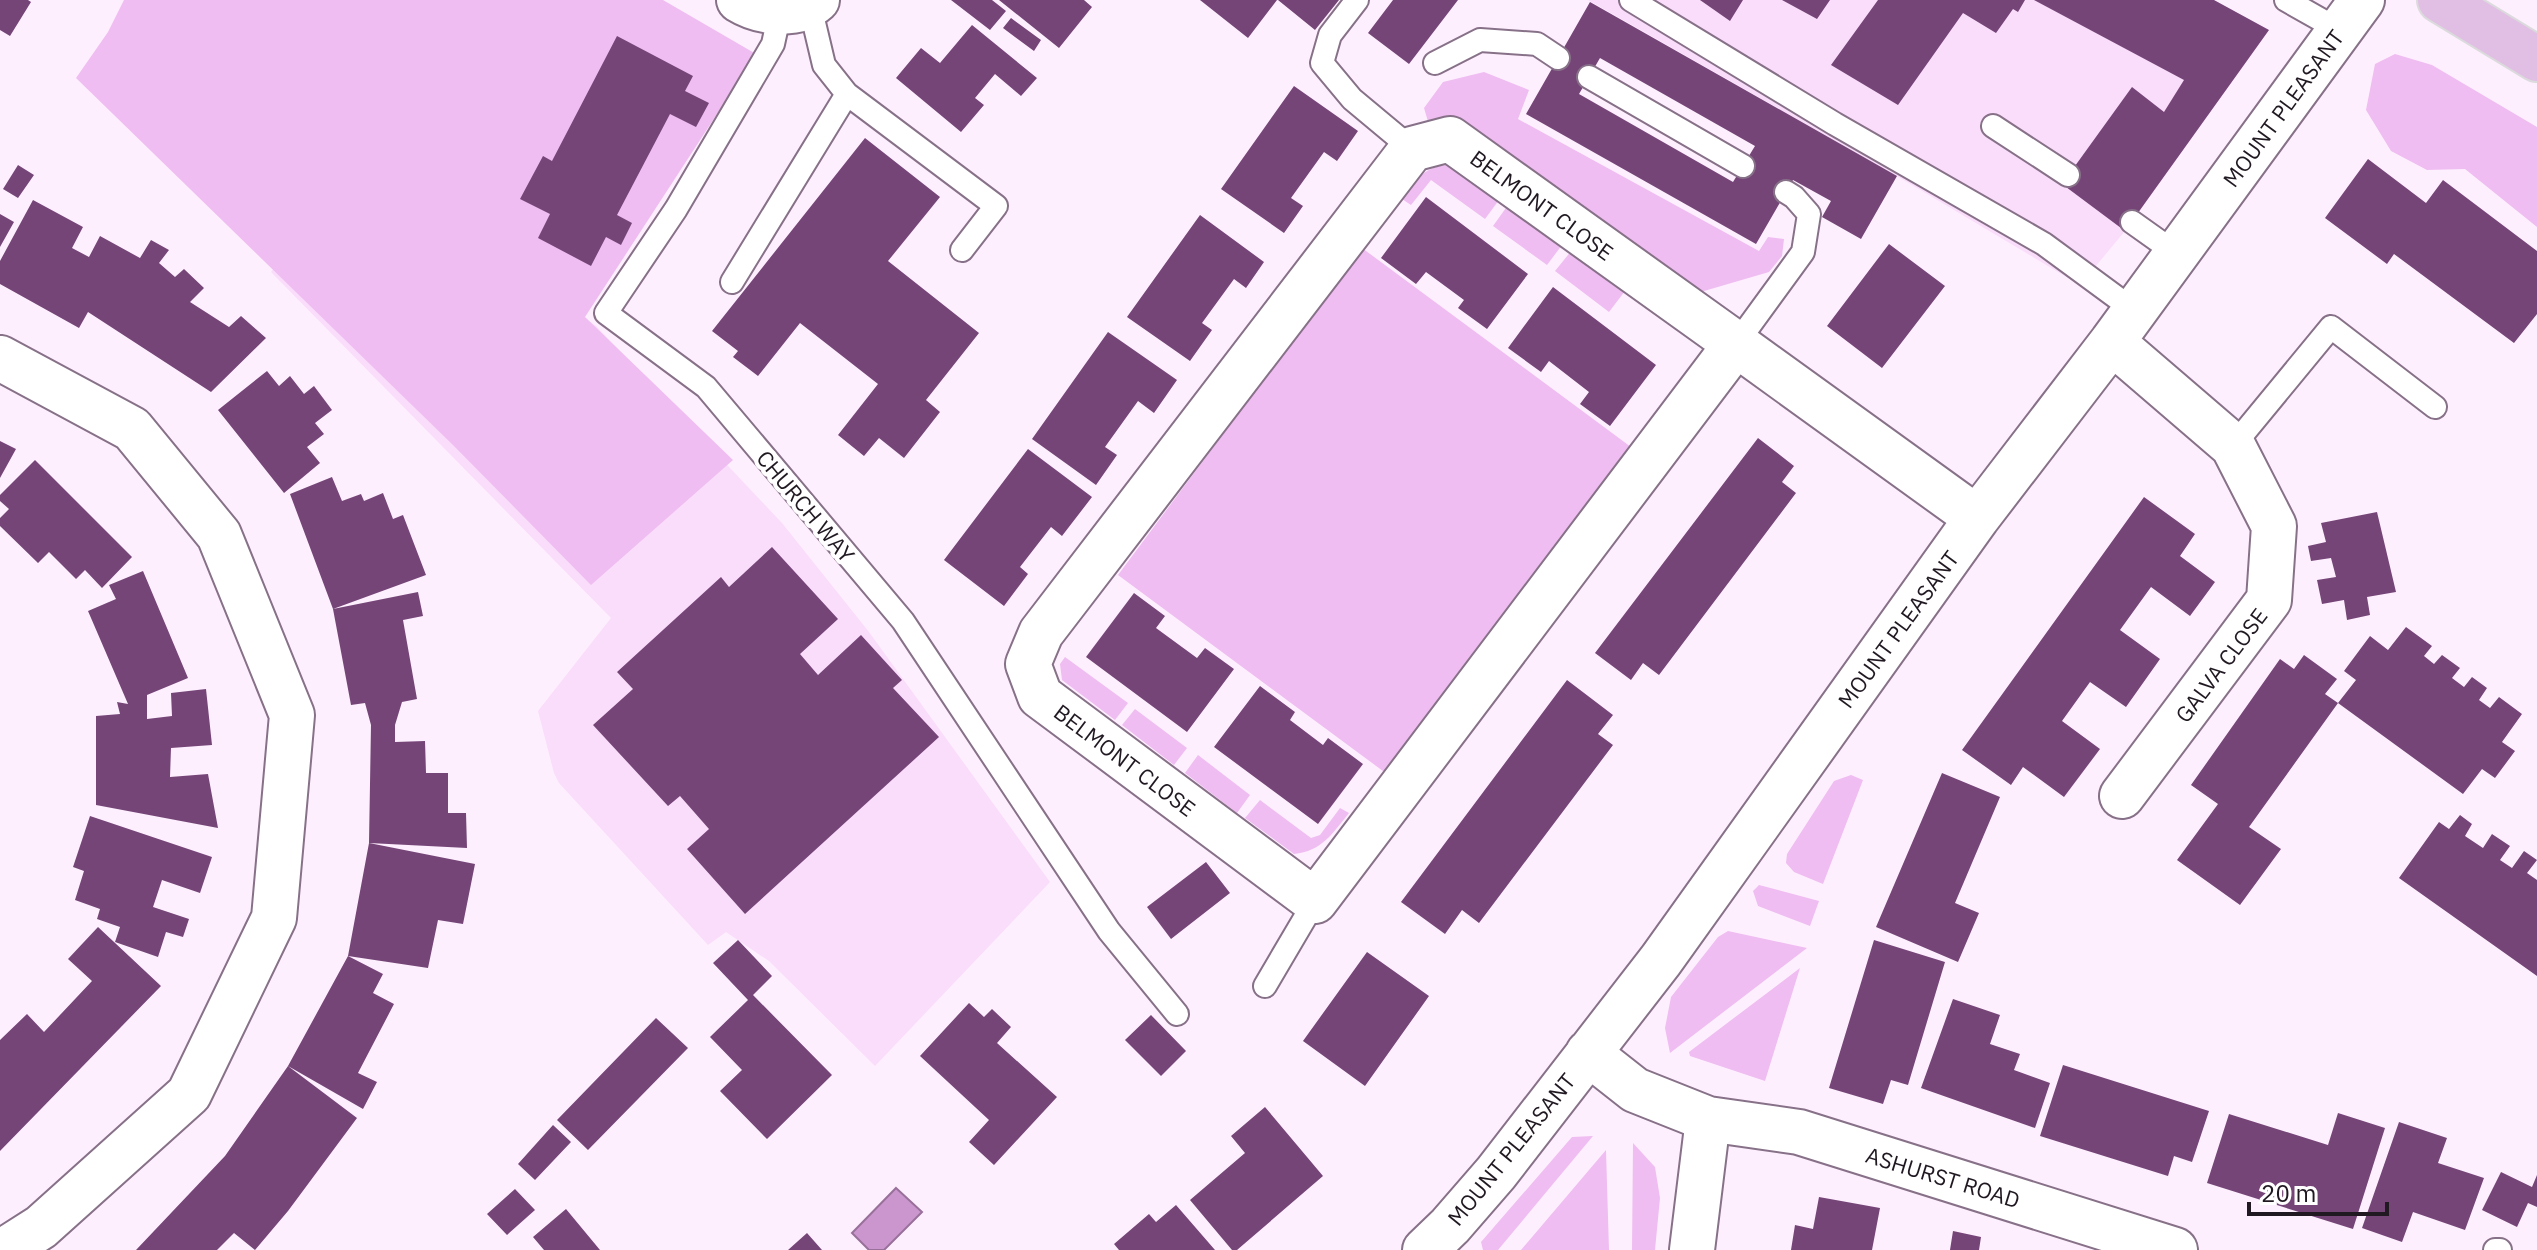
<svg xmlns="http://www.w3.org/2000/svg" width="2537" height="1250" font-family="'IBM Plex Sans',sans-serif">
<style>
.built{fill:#fadcfb}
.green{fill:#efbdf1}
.water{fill:#cb96ce;stroke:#98709a;stroke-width:2}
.building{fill:#754578;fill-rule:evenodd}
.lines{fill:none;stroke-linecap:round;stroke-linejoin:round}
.service-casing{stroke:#877188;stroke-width:26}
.minor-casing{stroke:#877188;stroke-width:48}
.primary-casing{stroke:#dbdadc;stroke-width:48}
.service{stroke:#fff;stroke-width:22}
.minor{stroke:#fff;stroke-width:44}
.primary{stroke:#e1bee3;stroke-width:44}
.labels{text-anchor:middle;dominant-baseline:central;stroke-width:8;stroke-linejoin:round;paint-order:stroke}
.street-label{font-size:22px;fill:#211922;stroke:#fff}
</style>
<rect width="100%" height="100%" fill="#feeffe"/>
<!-- built -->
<path class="built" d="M1588 0H2213L2269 30 2125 231 2080 285 1897 176Z
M346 178 520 271 596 326 782 523 869 632 1050 882 875 1066 769 961 726 932 708 945 559 783 554 773 538 711 611 618 271 272Z"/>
<!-- green -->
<path class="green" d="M124 0H663L756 54 585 317 733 460 591 585 453 445 76 78 108 32Z
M2395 54 2432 65 2537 127V227L2465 169 2427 170 2391 151 2366 110 2375 64Z
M1484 72 1529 90 1518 119 1759 251 1768 237 1784 239 1782 256 1769 272 1687 296 1429 125 1424 108 1443 82Z
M1446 165 1458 169 1499 200 1485 219 1431 180 1411 205 1402 199C1416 181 1422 168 1446 165Z
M1508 205 1562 245 1547 265 1493 226Z
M1362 248 1631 447 1387 774 1118 575Z
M1572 250 1625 291 1609 312 1555 271Z
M1065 657 1128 703 1115 720 1062 680 1060 664Z
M1135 709 1187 748 1174 765 1122 725Z
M1198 755 1250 795 1237 813 1185 773Z
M1851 775 1863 780 1823 884 1794 872 1786 863 1787 854 1834 781Z
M1260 800 1311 838 1320 835 1340 808 1349 813C1332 834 1322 851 1294 854L1245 818Z
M1759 885 1819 901 1810 926 1758 906 1753 891Z
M1728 931 1807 948 1670 1053 1665 1028 1671 997 1718 937Z
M1800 968 1765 1081 1690 1056 1689 1052Z
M1593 1136 1498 1250H1483L1481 1242 1572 1137Z
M1633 1143 1655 1167 1660 1198 1655 1250H1632Z
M1606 1150 1609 1250H1521Z"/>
<!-- water -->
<path class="water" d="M896 1188 922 1212 884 1250H869L852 1233Z"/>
<!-- building -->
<path class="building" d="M0 0H28L31 2 10 36 0 30Z
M951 0H992L1006 11 990 30Z
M999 0H1084L1092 7 1059 48Z
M1200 0H1277L1248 38Z
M1278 0H1339L1315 30Z
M1393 0H1458L1409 64 1368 33Z
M1700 0H1743L1730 21Z
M1782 0H1830L1817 19Z
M1878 0H2025L2018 12 2013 9 1996 33 1963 13 1898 105 1831 65Z
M2034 0H2214L2269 30 2125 231 2062 184 2132 87 2164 112 2184 80Z
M1590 2 1897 176 1861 239 1822 217 1831 201 1793 180 1756 244 1526 114ZM1600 58 1755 146 1733 182 1579 94Z
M1011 18 1041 40 1034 51 1003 28Z
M972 25 1037 78 1021 96 995 74 975 98 984 105 961 132 896 78 921 48 940 63Z
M617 36 693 76 685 91 709 103 696 127 670 114 617 215 632 223 621 245 606 237 591 266 538 238 550 214 520 199 543 156 552 161Z
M1294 86 1358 131 1337 161 1324 152 1291 198 1303 206 1284 233 1221 189Z
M865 138 940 197 888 261 979 333 926 400 940 412 904 458 879 438 864 456 838 435 878 384 800 323 758 376 733 357 738 351 712 331Z
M2368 159 2426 203 2443 180 2537 251V314L2514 343 2394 254 2387 264 2325 218Z
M18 165 34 175 18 198 3 189Z
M1426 197 1528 274 1487 329 1458 308 1464 300 1426 272 1416 284 1381 258Z
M33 200 83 227 72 248 89 257 100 236 140 258 151 240 169 250 159 263 175 277 184 269 204 288 190 302 229 327 241 316 266 338 211 392 88 312 79 328 0 284V261Z
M0 214 14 222 0 247Z
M1200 215 1264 262 1246 288 1234 279 1202 323 1212 330 1190 361 1127 317Z
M1889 244 1945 286 1882 368 1827 326Z
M1553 287 1656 365 1610 426 1580 404 1589 392 1549 361 1541 372 1508 348Z
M1108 332 1177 380 1154 413 1138 401 1105 447 1117 455 1096 485 1032 439Z
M267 371 279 386 290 376 304 394 314 386 332 410 315 423 324 434 307 447 320 463 284 493 218 410Z
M1758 438 1794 466 1782 482 1796 493 1659 675 1643 663 1631 680 1595 653Z
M0 441 16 449 0 478Z
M1028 449 1092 497 1062 536 1051 527 1020 567 1028 574 1004 606 944 560Z
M35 460 132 557 102 588 85 570 76 579 49 552 38 563 0 526V518L9 509 0 501V495Z
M332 477 342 501 361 494 364 501 383 493 393 519 403 515 426 575 333 609 290 494Z
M2144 497 2195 534 2180 556 2215 582 2190 616 2151 587 2120 630 2160 659 2126 707 2090 682 2062 721 2100 749 2064 797 2023 767 2011 785 1962 750Z
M2377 512 2396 592 2367 597 2370 615 2347 620 2344 600 2322 604 2317 580 2336 577 2331 558 2311 561 2308 546 2326 542 2321 523Z
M772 547 838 619 800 654 818 675 861 635 902 680 893 688 939 737 745 914 687 849 709 829 680 796 668 806 593 725 633 689 617 672 721 577 729 587Z
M143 571 188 678 147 695V719L172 716 171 693 206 689 212 745 171 748 170 777 208 774 218 828 96 805V716L120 714 117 702 128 704 88 611 116 599 109 585Z
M418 592 423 616 403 620 417 699 402 702 395 725V742L425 741 426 773H448V813H466L467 848 369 843 371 725 365 703 351 705 333 609Z
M1134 593 1165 616 1156 628 1197 658 1205 648 1234 669 1187 732 1086 657Z
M2406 627 2432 646 2424 656 2434 664 2442 655 2460 668 2452 678 2464 687 2472 677 2487 688 2479 700 2490 708 2499 697 2522 714 2502 742 2515 751 2495 778 2482 769 2463 794 2338 703 2356 680 2344 671 2370 636 2388 650Z
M2304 655 2337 679 2325 694 2338 703 2249 827 2281 849 2240 905 2177 860 2218 804 2191 785 2280 659 2294 669Z
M1567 680 1613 715 1598 734 1613 745 1479 923 1462 910 1445 934 1401 902Z
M1260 686 1295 712 1290 720 1323 745 1328 738 1363 764 1318 824 1214 747Z
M1942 773 2000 797 1955 903 1979 913 1958 962 1876 927Z
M2460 815 2472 824 2465 836 2483 848 2492 834 2510 846 2500 860 2512 868 2524 851 2537 860 2527 873 2537 880V976L2399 878 2439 822 2449 829Z
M90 816 212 857 200 893 162 880 153 907 189 919 183 937 166 932 158 957 115 942 120 927 97 919 100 909 75 900 84 871 73 867Z
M369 843 475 864 463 924 438 920 428 968 348 956 383 974 373 993 394 1004 358 1073 377 1082 363 1109 288 1066 357 1118 288 1211 255 1250 234 1233 217 1250H136L225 1156 288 1066 348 956Z
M1206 862 1230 893 1171 939 1147 907Z
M98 927 161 986 0 1151V1040L27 1014 44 1032 92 981 68 959Z
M738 940 772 976 753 995 832 1075 767 1139 720 1091 742 1070 710 1037 748 1000 713 963Z
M1874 940 1945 962 1908 1085 1891 1080 1883 1104 1829 1088Z
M1367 952 1429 996 1365 1086 1303 1041Z
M1953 999 2000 1015 1990 1044 2020 1054 2014 1070 2050 1083 2035 1128 1921 1088Z
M969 1003 984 1017 992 1009 1011 1027 997 1043 1057 1097 994 1165 969 1142 989 1120 920 1056Z
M1151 1015 1186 1051 1161 1076 1125 1040Z
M656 1018 688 1048 588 1150 557 1120Z
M2063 1065 2209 1111 2192 1162 2174 1156 2168 1176 2040 1136Z
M1265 1107 1323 1176 1237 1250H1232L1190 1200 1245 1153 1231 1136Z
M2338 1113 2385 1128 2353 1229 2207 1183 2229 1114 2328 1145Z
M2399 1122 2447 1138 2438 1163 2484 1178 2465 1230 2413 1212 2402 1242 2362 1228Z
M553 1125 571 1142 535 1180 518 1164Z
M2501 1172 2532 1187 2537 1175V1207L2528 1203 2517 1227 2482 1210Z
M515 1189 535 1210 507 1235 487 1214Z
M1819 1197 1880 1208 1872 1250H1791L1795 1225 1813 1229Z
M1176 1205 1215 1250H1119L1114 1244 1149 1214 1156 1222Z
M566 1209 600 1250H544L533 1237Z
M1953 1231 1981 1237 1979 1250H1950Z
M807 1233 822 1250H788Z"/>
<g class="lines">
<defs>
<path id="service" d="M1357 0 1330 35 1322 63 1352 99 1412 149
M1631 0 1835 124 2044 244 2135 311
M2286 0 2339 30
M780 12 773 44 676 209 606 313 706 387 903 621 1109 931 1177 1014
M1435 63 1480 40 1537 44 1558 58
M1589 77 1743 166
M847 94 996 206 962 250
M1993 126 2068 175
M2132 222 2177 254
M732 282 847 94 824 65 810 6
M1736 344 1803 252 1809 214 1794 197 1786 192
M2233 446 2331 327 2435 407
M1265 986 1315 901
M2495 1250H2500"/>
<path id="minor" d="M739 0C760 13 797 18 817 0
M1450 139 1736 344 1315 901 1040 696 1028 664 1041 633 1412 149Z
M2112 342 2233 446 2274 526 2269 600 2122 796
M1736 344 1977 518
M0 358 132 429 219 535 292 715 274 918 189 1094 41 1227 5 1250
M1588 1053 1635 1090 1708 1119 1692 1250
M1708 1119 1799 1132 2175 1250
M1425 1250 1450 1226 1496 1173 1661 960 1977 518 2112 342 2362 0"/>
<path id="primary" d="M2440 0 2537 59"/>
</defs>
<!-- service casing -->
<use href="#service" class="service-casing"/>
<!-- minor casing -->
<use href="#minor" class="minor-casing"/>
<!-- primary casing -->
<use href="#primary" class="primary-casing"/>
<!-- service -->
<use href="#service" class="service"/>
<!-- minor -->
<use href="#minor" class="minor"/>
<!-- primary -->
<use href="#primary" class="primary"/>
</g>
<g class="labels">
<!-- street labels -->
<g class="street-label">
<text transform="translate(2283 108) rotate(-54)">MOUNT PLEASANT</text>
<text transform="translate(1542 205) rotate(36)">BELMONT CLOSE</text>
<text transform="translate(806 506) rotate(50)">CHURCH WAY</text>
<text transform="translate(1898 629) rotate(-54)">MOUNT PLEASANT</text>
<text transform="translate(2221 665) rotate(-53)">GALVA CLOSE</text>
<text transform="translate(1125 760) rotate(37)">BELMONT CLOSE</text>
<text transform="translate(1511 1149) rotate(-51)">MOUNT PLEASANT</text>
<text transform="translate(1943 1177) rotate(17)">ASHURST ROAD</text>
</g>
</g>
<!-- scale -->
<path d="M2249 1202v12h138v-12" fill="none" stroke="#211922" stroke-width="4"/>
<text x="2261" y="1202" font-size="24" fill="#211922" stroke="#ffffff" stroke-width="6" paint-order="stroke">20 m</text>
</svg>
